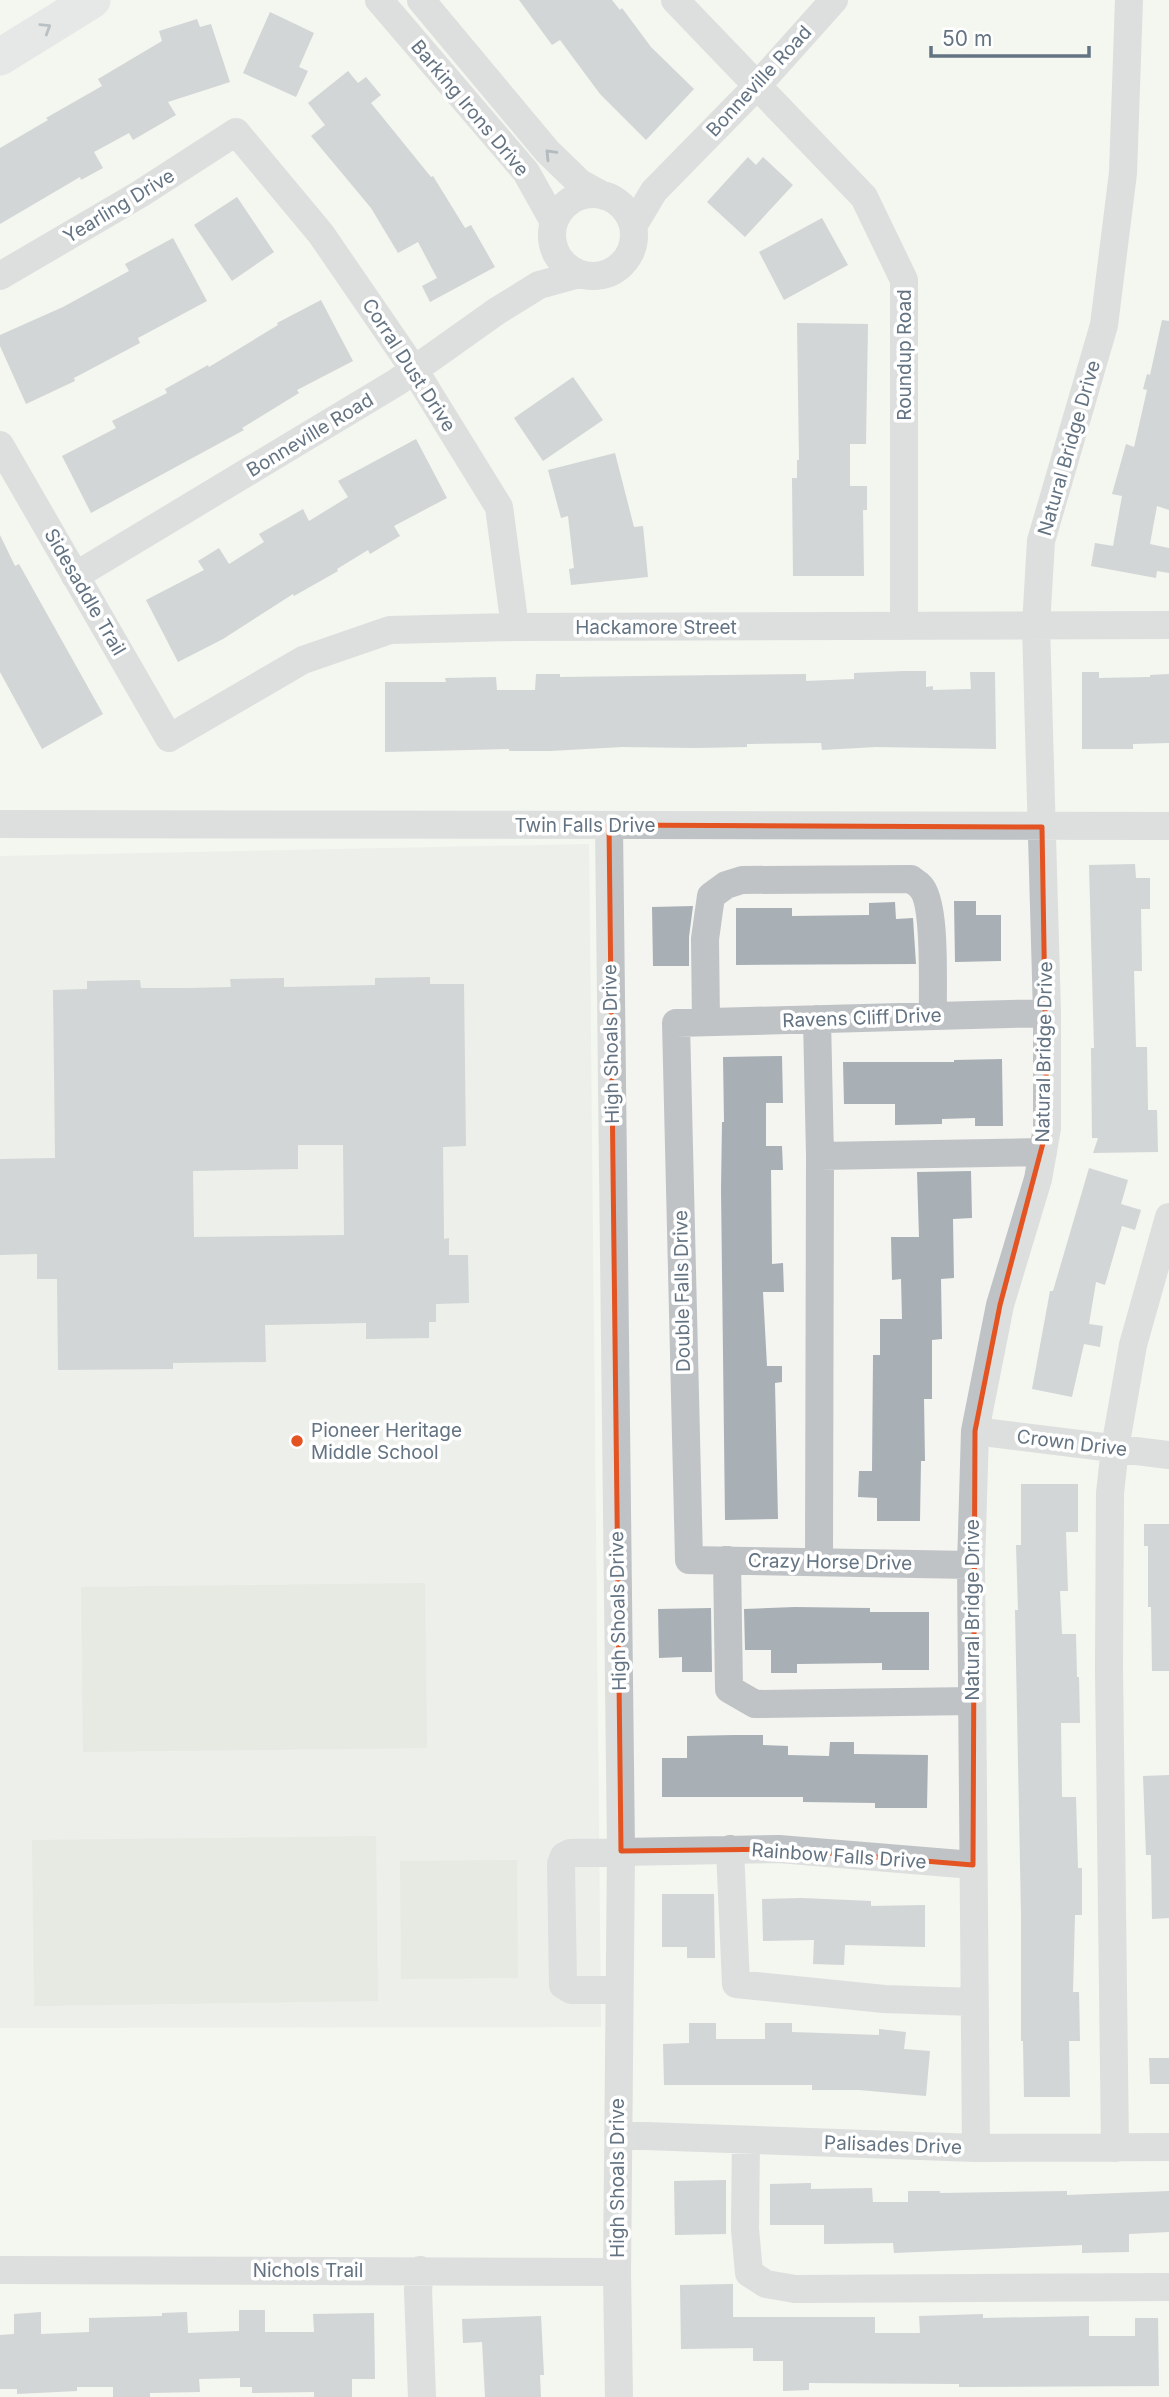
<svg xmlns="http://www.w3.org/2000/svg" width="1169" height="2397" font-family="Inter,sans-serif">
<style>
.built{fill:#e5e6e4}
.green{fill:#d5dbd2}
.building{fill:#a8afb5;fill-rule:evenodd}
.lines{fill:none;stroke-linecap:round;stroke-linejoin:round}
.minor{stroke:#bfc3c6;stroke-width:28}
.major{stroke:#d4d8dc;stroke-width:37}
.oneway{stroke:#748290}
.oneway2{stroke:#637382}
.marked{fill:none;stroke:#e35422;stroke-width:5;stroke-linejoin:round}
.poi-dot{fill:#e35422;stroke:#fff;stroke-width:2.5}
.labels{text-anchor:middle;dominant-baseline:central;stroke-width:7;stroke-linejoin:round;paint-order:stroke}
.street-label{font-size:19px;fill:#637382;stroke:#fff}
.poi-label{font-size:19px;fill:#637382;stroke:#fff;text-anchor:start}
</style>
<rect width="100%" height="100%" fill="#f4f5f0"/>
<!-- built -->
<path class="built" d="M589 844 601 2027 0 2028V856Z"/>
<!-- green -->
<path class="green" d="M425 1583 427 1748 83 1752 81 1587Z
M376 1836 378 2001 34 2006 32 1840Z
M517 1860 518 1978 401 1979 400 1861Z"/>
<!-- building -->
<path class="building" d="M519 0H612L620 10 622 8 651 47 694 89 646 140 600 94 560 40 552 45Z
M270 12 314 33 299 67 308 71 296 97 243 73Z
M197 19 200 27 211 24 230 82 168 102 176 115 133 140 129 133 94 152 103 168 81 180 80 177 0 224V148L48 120 46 118 102 86 98 79 162 41 159 31Z
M348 71 358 83 366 77 381 95 371 103 431 177 433 176 465 228 471 225 495 267 430 302 422 286 437 278 418 242 398 253 371 208 311 136 325 125 308 103Z
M748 157 756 165 763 157 793 185 745 237 707 202Z
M237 197 274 252 232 281 194 225Z
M822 218 848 265 784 300 759 252Z
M173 238 207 301 138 338 140 343 74 378 75 381 26 404 0 346V335L63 307 129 271 125 264Z
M321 300 353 361 297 390 299 393 242 428 244 430 91 513 62 456 116 428 112 421 167 393 165 389 208 365 209 367 278 325 277 323Z
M1162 320 1169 321V510L1157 506 1150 544 1169 548V573L1157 571 1156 578 1091 566 1095 543 1113 546 1122 496 1112 494 1126 444 1134 447 1147 390 1143 389 1147 374 1150 375Z
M797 323 868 324 866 444H850V486H867V510H863L864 576H793L792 478H797V460H799Z
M573 377 603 420 543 461 514 418Z
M416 439 447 498 394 526 400 536 370 554 368 550 337 569 338 571 294 596 293 594 223 639 178 662 146 600 204 570 198 561 219 548 229 564 264 542 259 534 303 509 309 521 348 497 338 481Z
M615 453 634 527 643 526 648 577 571 585 569 569 574 568 568 516 561 518 548 470Z
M0 535 15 566 19 564 103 714 42 749 0 672Z
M904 671H926V687L933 686V690L971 689 970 672H995L996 749 876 747 822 750 821 743 747 744V747L696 748 622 747 550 751H509V749L385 752V682H446L445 678 496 677 497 690H535L536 674H560V677L806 674V681L854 679V673Z
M1082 672H1099V678L1150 677V675L1169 674V743L1133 744V749H1082Z
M1135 864 1136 878H1150V909H1141L1142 971H1134L1136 1047H1147L1148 1110H1157L1158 1152 1093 1153 1098 1138H1092L1091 1048H1094L1089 865Z
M954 901H976V915H1001V961L955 962Z
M895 902 896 919 913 918 916 964 736 965V908H792V916L869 915V903Z
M693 906 689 937V966H653L652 907Z
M430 977V984H464L466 1146 443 1147 444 1239 449 1238V1255H468L469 1303 436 1304V1322H429V1338L366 1339V1323L265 1325 266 1362 173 1363V1369L58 1370 57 1279H37V1254L0 1255V1159L55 1158 53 990 87 989V981L140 980 141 988H189L231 987 230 979 284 978V987L375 985V978ZM298 1145H343L344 1235 194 1237 193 1171 298 1169Z
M782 1056 783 1103H766V1146H782L783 1170H771L772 1264 783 1263 784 1292H763L767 1366H782V1382L775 1383 778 1519 725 1520 721 1189 722 1122H724L723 1057Z
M1002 1059 1003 1126H975V1118L942 1119V1124L895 1125V1104H844L843 1062H954V1060Z
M1089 1168 1128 1180 1121 1204 1141 1210 1135 1230 1122 1226 1105 1285 1096 1282 1089 1324 1103 1326 1100 1347 1084 1344 1072 1397 1032 1389 1050 1291H1053Z
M971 1171 972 1218 953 1219 954 1278 941 1279 942 1339 932 1340V1399H924L925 1461H921L920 1521H877V1498L858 1497 859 1471H872L873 1355H880V1319H902L901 1279 892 1280 891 1237H919L917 1172Z
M1021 1484H1078V1532H1066L1068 1591H1060L1062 1634H1076L1077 1677H1079L1080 1723H1061L1062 1797H1076L1078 1868H1082V1915H1075L1073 1992H1079L1080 2041H1069L1070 2097H1024L1023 2041H1021V1915L1015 1610H1018L1016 1545H1021Z
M1144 1524H1169V1671H1152L1151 1607H1148V1546H1144Z
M795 1607 870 1608V1612H929V1670H882V1663L797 1664V1673H771V1650H745L744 1609Z
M711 1608 712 1672H682V1657L659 1658 658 1609Z
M734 1735H763V1745L788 1746V1755L829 1756 830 1742H854V1754L928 1755 927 1808H875V1803L803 1802V1797H662V1758H687V1736Z
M1169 1775V1918L1152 1919 1151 1855H1146L1143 1776Z
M662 1894H714L715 1958H687V1947H662Z
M802 1898 871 1901V1906L925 1905V1947L845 1945 844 1965 813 1964 814 1940 763 1941 762 1899Z
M689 2023H716V2039H765V2023H792V2032L879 2035V2029L906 2032 904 2049 930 2051 926 2096 859 2090H812V2085H664L663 2044 689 2043Z
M1149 2058H1169V2084H1150Z
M726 2180V2234L675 2235 674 2181Z
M811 2183V2189L872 2188 873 2202H908V2191H940V2193L1067 2191V2195L1169 2191V2232L1129 2234V2252L1082 2253V2245L894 2253 893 2243 824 2244V2225H770V2184Z
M733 2284V2317H875V2333H920L919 2316 983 2314V2318L1089 2316V2336H1135V2318H1158L1159 2386 959 2387V2384L809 2383V2390L783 2391V2361H753V2348L681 2349 680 2285Z
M239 2310H265V2332H314L313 2314 374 2313 375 2379H352V2397H314V2392L252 2393V2387H240V2378L199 2379 200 2392 150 2393V2397H113V2387H77V2391L17 2394V2389H0V2335L14 2334V2314L41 2312V2334L89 2332V2318L162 2316V2313L187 2312 188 2333 239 2331Z
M541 2316 544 2375H540L541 2397H485L482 2342 463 2343 462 2319Z"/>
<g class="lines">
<!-- minor -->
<path class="minor" d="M379 0 526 172 554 222
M421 0 547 151 580 183 604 196
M675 0 864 197 904 280V626
M552 235a41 41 0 1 1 82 0a41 41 0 1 1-82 0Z
M633 226 654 191 757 86 834 0
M0 276 140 194 236 132 321 234 415 371 499 507 515 627
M0 445 169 738 303 660 390 630 515 627 1169 625
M75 576 397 382 497 311 539 285 579 274
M0 824 1169 826
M609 825 621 1851 617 2272 619 2397
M817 1019 820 1156 819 1562
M706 1022 705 939 711 896 726 885 742 880 911 879C914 882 918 883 920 886 937 902 932 990 933 1016
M820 1156 1043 1152
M975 1431 1169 1455
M727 1560 729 1689 755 1704 972 1701
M971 1565 689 1560 676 1023 1047 1013
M730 1849 736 1984 884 1999 974 2002
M619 1990H571L563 1985 561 1864 564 1856 570 1853 779 1849 973 1865
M618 2135 976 2148 1169 2147
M746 2140 745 2229 749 2273 766 2284 795 2289 1169 2287
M976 2148 971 1565 975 1431 1000 1305 1038 1179 1047 1128V1013L1036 625 1041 541 1104 325 1123 173 1129 0
M1115 2148 1109 1668 1110 1493 1115 1448 1133 1345 1169 1217
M0 2270 617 2272
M420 2270 418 2290 422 2397"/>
<!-- major -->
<path class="major" d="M0 57 92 0"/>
</g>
<!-- one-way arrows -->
<defs><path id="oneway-chevron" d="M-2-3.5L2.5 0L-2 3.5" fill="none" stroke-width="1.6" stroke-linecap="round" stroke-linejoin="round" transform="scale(1.75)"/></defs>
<use class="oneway" href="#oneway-chevron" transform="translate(46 28) rotate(-32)"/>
<use class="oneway2" href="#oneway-chevron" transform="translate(550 154) rotate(-134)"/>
<!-- marked area -->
<path d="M0 0H1169V2397H0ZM609 825 1042 827 1047 1128 1000 1305 975 1431 973 1865 779 1849 621 1851Z" fill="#f4f5f0" fill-opacity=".55" fill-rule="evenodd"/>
<path class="marked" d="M609 825 1042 827 1047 1128 1000 1305 975 1431 973 1865 779 1849 621 1851Z"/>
<!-- markers -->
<circle class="poi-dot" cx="297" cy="1441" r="7"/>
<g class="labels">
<!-- street labels -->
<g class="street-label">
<text transform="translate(759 81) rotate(-47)">Bonneville Road</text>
<text transform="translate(470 108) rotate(50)">Barking Irons Drive</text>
<text transform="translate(119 206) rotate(-31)">Yearling Drive</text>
<text transform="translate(904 355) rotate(-90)">Roundup Road</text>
<text transform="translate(409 365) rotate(57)">Corral Dust Drive</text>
<text transform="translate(310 435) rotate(-31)">Bonneville Road</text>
<text transform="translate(1069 448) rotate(-74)">Natural Bridge Drive</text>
<text transform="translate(85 592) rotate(60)">Sidesaddle Trail</text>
<text x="656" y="627">Hackamore Street</text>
<text x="585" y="825">Twin Falls Drive</text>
<text transform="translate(862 1018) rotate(-2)">Ravens Cliff Drive</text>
<text transform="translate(611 1044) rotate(-91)">High Shoals Drive</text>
<text transform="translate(1044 1052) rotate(-89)">Natural Bridge Drive</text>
<text transform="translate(682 1291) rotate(-91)">Double Falls Drive</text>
<text transform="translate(1072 1443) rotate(7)">Crown Drive</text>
<text transform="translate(830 1562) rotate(1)">Crazy Horse Drive</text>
<text transform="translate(972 1610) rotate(-90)">Natural Bridge Drive</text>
<text transform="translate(618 1611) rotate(-91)">High Shoals Drive</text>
<text transform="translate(839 1856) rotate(4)">Rainbow Falls Drive</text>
<text transform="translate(893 2145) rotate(2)">Palisades Drive</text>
<text transform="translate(617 2178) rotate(-90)">High Shoals Drive</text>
<text x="308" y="2270">Nichols Trail</text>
</g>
<!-- poi labels -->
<g class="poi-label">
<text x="311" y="1430">Pioneer Heritage<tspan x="311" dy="22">Middle School</tspan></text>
</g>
</g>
<!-- scale -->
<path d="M931 46v10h158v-10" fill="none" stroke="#637382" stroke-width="3.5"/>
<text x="942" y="46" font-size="21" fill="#637382" stroke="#ffffff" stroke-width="5" paint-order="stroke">50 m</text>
</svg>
